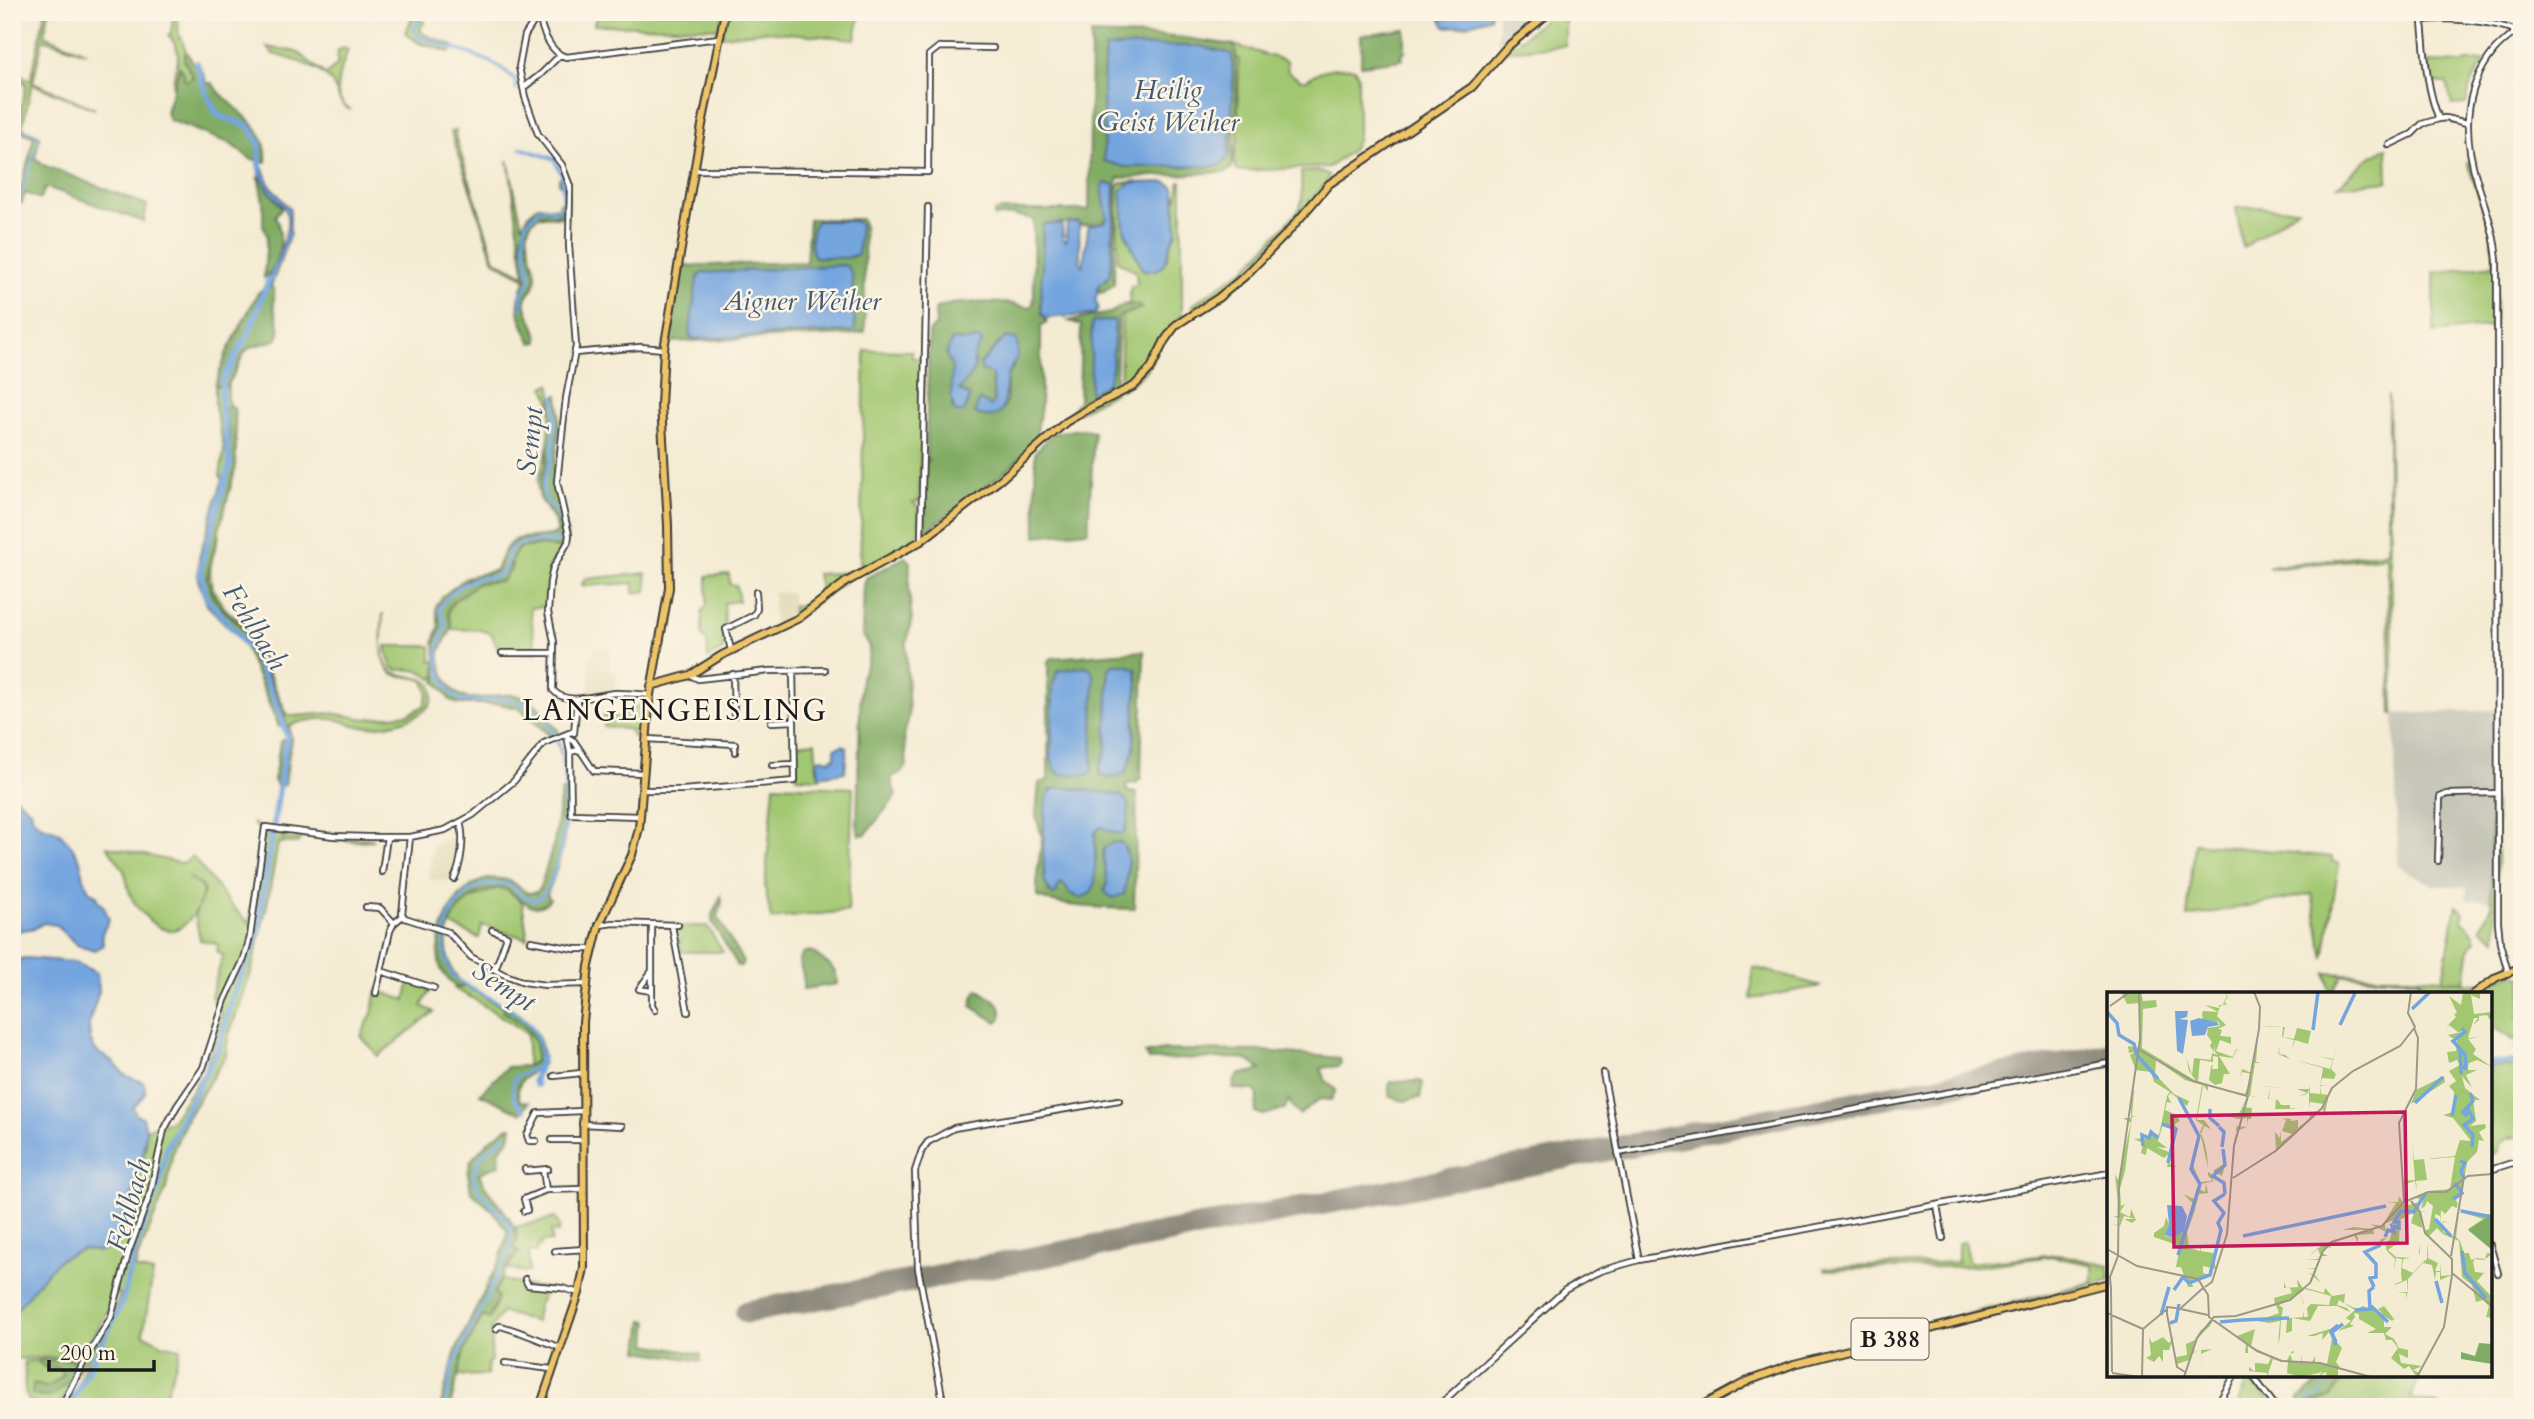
<svg xmlns="http://www.w3.org/2000/svg" width="2534" height="1419" font-family="Cardo,serif">
<style>
.built{fill:#e2dcba}
.industrial{fill:#c5c5b8}
.green{fill:#a2c771;stroke:#5f7246;stroke-width:2}
.forest{fill:#81ac63;stroke:#4e6440;stroke-width:2;fill-rule:evenodd}
.water{fill:#74a5df;stroke:#48607e;stroke-width:2}
.lines{fill:none;stroke-linecap:round;stroke-linejoin:round}
.stream{stroke:#74a5df;stroke-width:2}
.canal{stroke:#74a5df;stroke-width:3.5}
.river{stroke:#74a5df;stroke-width:6}
.runway{stroke:#888478;stroke-width:23}
.minor-casing{stroke:#3c3b37;stroke-width:8}
.major-casing{stroke:#3c3b37;stroke-width:10}
.minor{stroke:#fff;stroke-width:4.5}
.major{stroke:#eec469;stroke-width:6}
.labels{text-anchor:middle;dominant-baseline:central;stroke-width:5;stroke-linejoin:round;paint-order:stroke}
.shield{fill:#fcf5e5;stroke:#5f5d58;stroke-width:2}
.shield-label{font-size:24px;font-weight:bold;fill:#1c1c1c}
.water-label{font-size:28px;font-style:italic;fill:#445a74;stroke:#fcf5e5}
.quarter-label{font-size:30px;letter-spacing:2px;fill:#1c1c1c;stroke:#fcf5e5}
.inset-river{fill:none;stroke:#74a5df;stroke-width:3.5}
.inset-road{fill:none;stroke:#9e988a;stroke-width:2}
.view{fill:#c2185b;fill-opacity:0.15;stroke:#c2185b;stroke-width:3.5}
.inset-edge{fill:none;stroke:#1c1c1c;stroke-width:3.5}
</style>
<rect width="100%" height="100%" fill="#fcf5e5"/>
<filter id="ink" filterUnits="userSpaceOnUse"><feTurbulence type="fractalNoise" baseFrequency=".0143" numOctaves="2"/><feDisplacementMap in="SourceGraphic" scale="14" xChannelSelector="R" yChannelSelector="G"/><feConvolveMatrix kernelMatrix="1 2 1 2 8 2 1 2 1" color-interpolation-filters="sRGB"/></filter>
<filter id="wash" filterUnits="userSpaceOnUse"><feTurbulence type="fractalNoise" baseFrequency=".00686" numOctaves="4" result="noise"/><feDisplacementMap in="SourceGraphic" scale="28" xChannelSelector="R" yChannelSelector="G"/><feGaussianBlur stdDeviation="1.57" result="paint"/><feColorMatrix in="noise" values="0 0 0 0 0 0 0 0 0 0 0 0 0 0 0 0 0 1.4 0 .05"/><feComposite in="paint" operator="in"/></filter>
<g filter="url(#wash)">
<rect width="100%" height="100%" fill="#f4ebd3"/>
<!-- built -->
<path class="built" d="M773 592 792 593V608L798 616 774 628Z
M594 648H610V670L617 671V690L590 695 589 657H594Z
M460 834 455 872 449 877V881L428 879 433 844Z"/>
<!-- industrial -->
<path class="industrial" d="M1498 12H1535L1500 44 1498 42Z
M2496 710 2495 749 2493 747 2490 759 2491 901 2466 900 2467 887 2433 885 2398 866 2394 714Z"/>
<!-- green -->
<path class="green" d="M45 12H49L44 35 87 53 43 39 33 82 95 109 32 84 22 128 40 136 35 158H29L34 137 12 127V121H18L26 86 24 82 12 76V71L31 80Z
M171 12 178 13 179 38 181 37 186 51 184 60 193 77 187 81 183 79 185 76 179 68 173 90C170 71 189 55 168 35L171 33 173 17Z
M415 12H420L417 18 425 22 420 28 423 34 451 45 454 47 450 52 419 43 405 33Z
M597 12H723L717 36V28L594 25Z
M726 12H851L860 14 855 39 765 31 722 36Z
M1553 12H1565V45L1507 51Z
M1234 45 1287 61 1288 72 1301 80H1307C1321 68 1337 66 1355 69L1358 76V139L1352 150 1329 167 1237 171 1234 161 1238 138 1239 60 1236 58Z
M267 47 297 52 326 75 337 65 338 50 345 48 348 50C341 70 327 97 351 110 336 104 339 90 329 79 315 65 291 59 273 54Z
M2466 61H2485L2471 83 2466 104 2452 105 2447 83H2430L2428 62 2464 63Z
M456 130 455 135 495 260 524 275H525C518 237 515 198 508 160L522 225 530 213 538 206 557 208 560 202 563 204 567 201 566 185 559 184V178L564 177 568 185 567 218 538 216C547 212 556 219 565 216L562 211 555 214H530L521 246 527 278 526 281 522 276 494 261 451 132Z
M2387 147 2388 181 2338 186 2366 160Z
M2469 162C2474 186 2486 207 2492 230 2499 262 2495 294 2495 326L2434 333V273L2494 265 2492 233 2469 168 2467 163Z
M1320 171 1329 175 1326 183C1284 228 1249 280 1193 309V304L1247 267 1299 210 1302 200 1301 172Z
M1137 181 1139 183H1131L1121 190 1124 229 1143 270C1184 261 1158 251 1177 232L1174 192 1177 199 1180 181 1182 182V316C1151 341 1161 371 1120 390L1122 317 1126 313 1141 307 1129 304 1131 286 1137 285 1136 272 1118 261V187L1121 183Z
M2256 207 2297 209 2243 248 2236 208Z
M865 350 912 351V358H924L919 501 913 503 919 507V534L914 542 860 571Z
M550 384C556 401 550 441 547 461 546 468 541 475 541 482 541 488 542 499 544 504 549 515 559 520 558 533 552 537 549 536 542 537 510 539 508 544 496 572L472 576 451 591 439 618 440 629 433 643 439 627 436 607 443 596 467 577 496 570C512 524 521 544 557 533 558 514 537 506 538 484 538 475 543 466 545 457 550 438 556 405 544 387Z
M215 385 223 387 228 385 227 400 230 406 224 409 231 456 230 469 223 479 220 476 224 449 215 407Z
M2388 395 2394 714H2392L2387 556 2269 569V567L2388 552Z
M220 533C212 557 203 578 220 601 224 607 228 613 235 616L253 638 287 714 294 716 331 713 365 719 409 714 424 706 428 693 424 680C414 676 405 677 396 675 377 669 382 628 383 613 382 629 376 671 399 674 411 677 420 677 431 684 432 690 434 695 432 700 425 721 377 729 358 726 349 725 341 719 332 719 319 718 300 721 289 726L291 738 290 737C281 700 264 659 242 627 233 614 216 607 210 590 204 572 210 549 220 533Z
M541 545 562 549 550 566 547 606 530 608 536 653 499 652 491 633 479 630 452 629 448 611 453 602 478 583 490 582 511 570 513 556 519 548Z
M855 572V574L799 616 792 615 793 606 798 607 821 593 817 574Z
M646 573 647 591 634 593V583L584 586 582 584 585 579Z
M729 574 730 585H736L739 601 724 603C726 619 724 634 723 650L708 658 707 642 702 635V611L707 605V576Z
M386 646H431V661H436L437 682 441 687 435 682V676L432 679C428 677 426 673 422 672 398 664 392 683 386 646Z
M642 697 647 700C645 714 641 728 641 738L640 736 633 737 631 730 604 726 603 716 623 717V713L634 706 639 708Z
M815 742 817 770 820 778 797 777 795 744Z
M774 785 853 788 848 911 771 919 765 887Z
M2491 797 2495 805 2497 848 2496 939 2481 928 2491 906Z
M252 823 262 828 253 927 266 830 298 834 285 835 282 838 283 839H296L303 835 373 839V840L354 841 304 836 297 843H278L267 905 251 973 228 1037 226 1055 187 1118 173 1150 166 1189 138 1256 135 1269 153 1273 143 1334 162 1344 181 1348 162 1407H64L71 1395 75 1392 91 1350 112 1317 120 1294 114 1293 106 1315 86 1348 90 1349 60 1404 57 1407H48L29 1401C21 1388 27 1375 24 1362L44 1360 39 1361 44 1367 58 1368 64 1375 40 1397C61 1398 70 1377 75 1360L64 1359 77 1357 85 1349 67 1357 12 1359V1315L41 1279 54 1264 70 1253 83 1249 99 1252 111 1247 126 1203 135 1189 146 1146V1129L171 1121 203 1073 222 1014 211 996 223 955 217 952 218 944 200 940 195 915 204 892 202 886 189 877C191 880 199 884 201 888 207 899 185 938 163 929 151 925 135 907 130 894 127 886 127 876 123 869 118 861 112 854 107 846L175 862 185 863 192 856 231 905 249 923 261 831Z
M2195 843 2332 857V862L2339 863 2324 959 2312 894 2187 917Z
M498 888 506 889 522 902 528 939 482 925 479 938 449 924 464 902Z
M2456 906 2464 913 2462 920 2473 932 2476 940 2470 947 2465 981 2443 980 2479 984 2471 994H2416L2420 980 2343 975 2330 994 2326 973 2443 979Z
M676 926H707L723 952H681V941H676L674 929Z
M1753 967 1821 986 1751 999Z
M2513 974 2522 977V1001L2518 1016 2522 1021V1037L2513 1040 2490 1025V994H2478L2499 979Z
M410 982 425 986 430 991 422 1006 434 1012 378 1056 361 1036 372 1013 377 990 405 1000Z
M465 986 505 1008 503 1011C524 1023 541 1036 535 1062L527 1066V1033L472 998 455 989Z
M2509 1066 2517 1070H2522V1136L2509 1138 2499 1144 2498 1151 2490 1155V1067Z
M555 1218 560 1227 558 1232 551 1231 552 1241 541 1242V1246L537 1247V1252H529V1272L506 1269 517 1254 513 1247 517 1241 516 1227Z
M1964 1242 1969 1263 2058 1254 2109 1266V1281L1955 1319 1949 1317H1955L2093 1282V1265L2051 1256 1979 1266 1825 1270 1824 1268 1958 1262V1243Z
M502 1279 526 1286 546 1288 538 1307 536 1322 502 1312 492 1327 491 1360 488 1363 487 1375 457 1376 464 1351 482 1316 486 1318 492 1313 498 1297 494 1293Z
M2352 1375H2421L2411 1398 2441 1406 2298 1407 2330 1398 2344 1377Z
M2251 1377 2274 1407H2237L2247 1381Z"/>
<!-- forest -->
<path class="forest" d="M1405 29V51L1401 55 1402 60 1361 65V35Z
M1091 34 1177 37 1234 45 1236 53 1237 106 1232 168 1226 172 1119 178 1117 183 1114 284 1104 292 1098 293 1099 284 1106 280 1107 218 1100 224 1080 225 1079 222 1059 223 1042 313 1047 322 1041 326V406L1035 444 1006 471 928 530H925V464L929 460 926 459 929 332 936 325 935 309C949 300 990 302 1008 303 1016 304 1021 308 1030 307L1033 304 1034 296 1033 219 1013 215 994 217V212L1002 210H1089ZM1130 46H1199L1232 54 1231 132ZM977 339 982 341 974 355 975 366 959 390 961 393 952 408V367L946 354 952 340 968 341ZM1000 342 1014 366 1007 377V400L1002 410 991 416 979 415 982 401 991 406 994 399 992 374 982 370V362Z
M186 51 196 67 201 68 207 83H212C231 110 270 125 266 162L251 159 229 143 169 120 166 112 180 67 184 72V79L187 81 193 77 184 60Z
M29 158H35L43 165 147 205 144 222 46 187 40 199 25 193 22 203 18 204 17 201Z
M258 176 282 208 275 216C284 234 282 266 264 278L267 236 263 225V202Z
M567 208 565 216C556 218 546 212 539 216 515 228 536 260 536 277 536 289 524 294 526 306 529 320 538 326 538 342L532 343C518 318 513 304 527 278 521 257 517 228 533 211L550 210 556 214Z
M809 219H861L864 223 865 332 849 335 669 342 681 266 806 262ZM817 221H854L853 257 817 258ZM843 265 848 267 855 329 852 331 695 339 689 336 699 275 706 273Z
M265 287H271L274 289C275 295 273 301 274 307 276 321 284 327 276 340L251 347 245 352 228 385 223 387 215 385 227 352 258 293Z
M1125 304 1138 305 1141 308 1119 317 1115 392 1065 420 1079 401 1081 325 1069 321 1110 313ZM1115 320 1112 368 1107 383 1091 393 1092 322Z
M558 395C563 424 554 453 554 482 555 503 568 520 567 541L561 548 541 545 519 548C510 558 511 569 502 581L478 583 453 602 448 611 452 629C441 647 435 653 444 674 462 721 496 683 528 699 540 705 549 721 558 730V734L550 736 520 709 500 704H459L450 700 437 683 435 643 440 629 438 607 451 591 472 576 496 572C507 544 510 539 542 537 549 536 552 537 558 533L556 522 540 498 539 492 547 461 552 399Z
M230 406 234 407C236 428 237 449 235 470L207 577 214 598 226 613 241 626 255 646 285 715 284 723 279 727 245 647 233 632 207 605 198 580 199 558 217 497 223 479 230 469 229 433 224 409Z
M1082 429 1094 432 1088 531 1036 536 1035 452 1054 433Z
M905 557 910 562 909 589 912 619 906 646 909 716 904 736 907 766 900 774 891 777 896 796 866 834 859 835 857 824 861 677C868 663 875 648 862 635L864 585 866 578Z
M1144 651 1141 778 1136 783 1127 784 1126 789 1129 792 1137 793 1134 909C1108 908 1060 908 1037 896V875L1042 837 1036 816 1039 783 1048 780V661L1052 658ZM1086 666 1094 676 1092 772 1051 759 1053 684 1058 671ZM1109 669H1136L1138 685 1135 703 1134 750 1125 774 1108 778 1100 767 1106 749ZM1069 788 1120 795 1128 803V820L1125 832 1101 827 1095 833 1096 858 1081 898 1070 894 1063 883 1059 885 1056 894 1049 892C1043 876 1040 802 1052 790ZM1112 843 1127 857 1124 894 1106 888C1112 873 1094 853 1112 843Z
M288 736 291 738 285 784 283 786H277L274 780 280 742Z
M569 787C567 824 563 861 547 894L550 899C529 922 518 887 498 888 468 891 444 918 447 948 448 965 453 974 465 986L456 988C450 981 442 974 440 966 431 929 463 865 510 881 516 883 522 890 528 893L537 892 540 888 554 842 561 792Z
M721 896 722 902 718 918 743 962 741 966H738L712 922V915Z
M811 951C823 961 839 967 837 984L803 989V975L799 961 803 953Z
M978 989C991 1001 1003 998 1001 1018L997 1022 971 1006 974 995Z
M505 1008C530 1018 544 1036 543 1064 528 1075 512 1082 520 1101L529 1102 521 1113 480 1094 507 1067 527 1066 535 1062C541 1036 523 1023 502 1011Z
M1164 1050 1264 1051 1340 1058 1341 1063 1338 1066 1321 1068 1326 1081 1336 1090 1331 1100 1320 1099 1299 1115 1288 1100 1285 1109 1263 1115 1255 1112 1258 1095 1254 1090 1233 1089 1234 1082 1238 1075 1261 1070 1251 1062 1240 1058 1148 1060 1145 1054Z
M1421 1081 1423 1083 1420 1098 1403 1101 1389 1096V1082Z
M508 1127H512L510 1138 499 1151 500 1165 479 1173C488 1200 515 1212 517 1242L513 1247 520 1253 517 1254 506 1269 494 1293 498 1297 489 1319 482 1316 464 1351 450 1407H440L456 1350 500 1259 508 1232 492 1210 471 1192 468 1173 471 1160 490 1140Z
M643 1320 649 1321 647 1344 701 1354V1361L639 1351Z
M44 1360H75L78 1367C74 1377 59 1393 50 1396 44 1399 38 1396 32 1395L33 1384 49 1387 64 1375 58 1368 44 1367 38 1362Z
M2321 1375H2352L2344 1377 2330 1398 2298 1406 2299 1399 2323 1378Z"/>
<!-- water -->
<path class="water" d="M1437 12H1491L1490 18 1462 26 1445 27Z
M1130 46H1199L1232 54 1233 93 1229 155 1220 166 1125 167 1104 161 1103 85 1105 48Z
M257 164H261L269 184 290 209V234L271 287H265C271 268 299 222 282 205 269 192 261 182 257 164Z
M1166 182 1174 187 1177 232C1163 246 1175 274 1143 271L1124 229 1121 190 1131 183Z
M1104 183 1114 184 1115 189 1111 263 1110 275C1105 282 1096 283 1098 293L1095 298 1098 307 1096 313 1091 315 1045 318 1042 313 1041 305 1043 224H1062L1063 240 1066 241 1067 223 1079 222 1080 262 1083 266 1088 228 1090 225 1104 222 1107 218 1102 187Z
M817 221H854L860 224 858 254 846 258 815 257C809 248 810 229 817 221Z
M843 265 847 266 852 274 855 329 852 331 695 339 689 336 697 279 702 273Z
M1115 320 1112 368 1107 384 1090 393 1092 322Z
M1006 337 1016 339C1022 355 1014 361 1008 374 1001 389 1015 428 975 413L979 400 991 406 994 399 992 375 982 370 980 364Z
M977 339 982 341 974 355V371L959 390 970 396 964 412H955L951 397 952 367 946 354 952 340 968 341Z
M1113 665H1127L1136 669 1138 685 1135 703 1134 750 1125 774 1108 778 1100 774V767L1106 749 1109 669Z
M1086 666 1090 668 1094 676 1092 772 1086 775 1060 774 1055 770 1051 758 1053 684 1058 671Z
M843 745 847 747 845 772 819 776 817 759 822 758 829 760 835 757V748Z
M1069 788 1120 795 1128 803V820L1123 834 1114 833 1101 827 1095 833V883L1091 893 1081 898 1070 894 1063 883 1059 885 1056 894 1053 895C1048 891 1047 887 1045 881 1043 868 1042 802 1049 793 1053 787 1063 788 1069 788Z
M12 794 31 811 33 818 40 825 58 831 72 846 80 860 84 878 89 891 98 896 97 899 104 907 109 920 102 933 103 945 95 950 77 945 56 925 44 923 35 928 12 932Z
M1120 842C1133 854 1127 878 1124 894L1113 898 1104 891C1116 874 1086 843 1120 842Z
M27 958 74 962 97 973 99 991 89 1024 90 1040 96 1051 113 1062 126 1076 143 1082C149 1094 141 1099 133 1107L136 1115 143 1117 146 1129 142 1167 111 1247 99 1252 83 1249 60 1259 41 1279 12 1315V960Z"/>
<g class="lines">
<!-- stream -->
<path class="stream" d="M12 125 39 138 12 224
M2520 1060 2522 1061
M2300 1404C2323 1394 2322 1400 2327 1375"/>
<!-- canal -->
<path class="canal" d="M426 12 414 28 419 37C447 48 503 58 517 84L516 88
M521 148 554 159 562 175 564 206 555 212 548 208 539 209 525 224 524 244 531 281 521 294 522 309
M555 396C556 417 555 437 551 458 549 468 543 479 543 490 544 508 570 516 563 540 548 545 528 538 514 547 504 552 510 564 504 571 497 579 486 576 477 578 464 582 445 596 439 609L446 625C444 633 439 641 438 650 436 664 445 691 457 698 469 706 491 697 504 699 574 707 571 799 560 851
M522 895 509 884C500 884 490 883 481 886 446 899 434 945 453 976 478 999 531 1006 539 1044 544 1068 535 1069 515 1077 510 1094 513 1099 525 1111
M522 896 536 900C551 891 556 869 560 852
M445 1407 453 1366 510 1249 511 1227 479 1190 473 1175 480 1157 506 1135"/>
<!-- river -->
<path class="river" d="M197 63 204 87 217 115 249 126 259 143 260 170
M2522 1042 2518 1046 2522 1055
M2490 1063 2517 1062 2522 1055
M536 1085 534 1081 542 1057
M69 1407 122 1303 136 1245 159 1186 167 1147 218 1049 232 998 257 935 287 736 276 703 252 651 207 599 201 577V565L230 464 221 400 222 382 250 330 269 279"/>
<!-- runway -->
<path class="runway" d="M747 1312 2109 1055"/>
</g>
</g>
<g filter="url(#ink)">
<g class="lines">
<defs>
<path id="minor" d="M540 12 525 35 519 67 525 97 538 134 562 165 570 186 569 245 576 346 566 398 557 482 569 535 568 542 553 568 550 582 548 612 554 642 553 690C567 707 598 694 616 693 628 693 639 694 650 695
M2421 12C2425 48 2425 85 2439 119L2445 118 2467 123
M539 14C541 29 550 53 566 57L719 38
M2422 20C2448 17 2492 21 2516 31
M523 88 541 74 560 55
M2389 145 2412 134 2422 124 2439 119
M694 170 846 171
M847 171 928 172 929 55 939 47 993 48
M575 353 640 347 664 349
M921 541 928 207
M731 650 726 629 754 615 757 609 756 592
M502 653H554
M733 674 734 715
M690 675 698 679 769 671 825 670
M771 722 794 721
M574 733 577 699
M567 736 570 752 579 750
M567 737 574 741 594 771 643 773
M647 739 735 744V752
M570 752 571 814 640 816
M772 765 794 764
M642 790H683L795 781 793 671
M410 837 402 914 405 918 448 932 471 957 503 974 524 982 545 985 587 984
M2438 861 2440 797 2447 794 2497 793
M382 872 387 837
M454 879C461 866 465 837 460 823
M366 907 380 908 394 923
M600 925 613 923 678 925
M652 926V1005L655 1010
M672 926 688 1012
M492 930 507 936 495 970
M531 941 575 949H592
M381 971 434 988
M651 972 639 989 651 991
M2508 972 2500 943 2498 922 2497 261C2495 233 2486 210 2478 184 2463 137 2462 91 2494 51 2502 42 2513 34 2522 26
M376 993 390 931 394 923 403 916
M1603 1073 1639 1260
M554 1076 581 1073
M582 1124 622 1126
M552 1140H583
M536 1141H529L527 1135 538 1113 582 1111
M1618 1153 2109 1063
M525 1169 526 1171 548 1169
M543 1170 546 1190
M2490 1170 2512 1163 2522 1164
M1937 1206 1943 1238
M524 1211 527 1210 524 1199 546 1190 583 1189
M2490 1245 2498 1273
M555 1251 585 1249
M525 1279 528 1285 562 1288 579 1293
M496 1329 499 1326C507 1326 547 1343 558 1347
M505 1363 551 1369
M2252 1375 2276 1407
M61 1407 85 1360 111 1317 129 1251 150 1194 164 1130 177 1106 203 1068 225 1000 244 959 250 937 265 827 334 836 369 837H410L445 830 473 815 514 781 544 743 574 731
M944 1407 918 1268 915 1171 922 1150 928 1142 954 1128 1119 1100
M1437 1407 1565 1290 1600 1271 1639 1260 2109 1173
M2216 1407 2235 1375"/>
<path id="major" d="M651 686 690 675 722 655 799 618 846 582 921 541 1001 479 1066 422 1093 406 1134 386 1151 368 1165 340 1176 325 1218 298 1245 276 1289 231 1329 184 1472 87 1507 47 1550 12
M2474 994 2497 977 2522 967
M540 1407 579 1293 584 1268 583 1022 589 966 599 925 632 855 639 828 650 695 669 588 668 525 661 405 664 349 702 125 725 12
M1700 1407 1748 1381 1794 1364 2109 1283"/>
</defs>
<!-- minor casing -->
<use href="#minor" class="minor-casing"/>
<!-- major casing -->
<use href="#major" class="major-casing"/>
<!-- minor -->
<use href="#minor" class="minor"/>
<!-- major -->
<use href="#major" class="major"/>
</g>
</g>
<g class="labels">
<!-- shield labels -->
<rect class="shield" x="1851.5" y="1318.5" width="77" height="41" rx="5"/>
<g class="shield-label">
<text x="1890" y="1339">B 388</text>
</g>
<!-- water labels -->
<g class="water-label">
<text x="1168" y="90">Heilig<tspan x="1168" dy="32">Geist Weiher</tspan></text>
<text x="802" y="301">Aigner Weiher</text>
<text transform="translate(530 441) rotate(-84)">Sempt</text>
<text transform="translate(255 627) rotate(58)">Fehlbach</text>
<text transform="translate(504 986) rotate(33)">Sempt</text>
<text transform="translate(129 1205) rotate(-74)">Fehlbach</text>
</g>
<!-- quarter labels -->
<g class="quarter-label">
<text x="675" y="710">LANGENGEISLING</text>
</g>
</g>
<!-- overview -->
<g transform="translate(2107 992)">
<rect width="385" height="385" fill="#f4ebd3"/>
<path d="M14 0H34L36 9 49 8 50 15 36 17 35 56 89 89 82 79 79 65 69 59 79 65 85 83 87 66 104 68 105 61 111 63 108 60 107 52V60L103 54 100 60 105 50 100 43 101 36 113 34 112 30 96 28 95 23 96 19 111 20 98 13 112 16V13H116L117 9 120 5 118 0 121 5 117 10 120 12 113 14 110 24 119 33 111 37 115 38 113 44 124 45V52L113 48 109 59 126 65 129 57 139 58 130 57 126 66 112 64 123 82H117L115 91 108 93 102 88 104 75 106 72 105 77H111V65L106 64V70L93 68 91 89 101 93V99L96 93 90 128H97L104 137 97 134 94 142 97 149 100 162 101 176 93 140 96 133 89 128 95 93 78 88 49 68 48 82 67 102 82 109 80 114 64 101 61 104 64 111 60 110 58 118 70 123 73 129 68 132 74 134 68 132 69 137 68 139 56 132 51 149 60 156 49 155 62 160 67 143 61 171 70 175H60L63 161 57 166 40 156 39 163 34 161 36 151 27 147 42 146 44 140 52 143 60 104 63 100 47 90 44 80 28 78 26 99 34 100 27 99 25 124 29 125H25L18 179 13 197 14 214 18 212 13 220 23 225 24 217 29 228 25 231 17 227H28L17 224 13 234 4 232 12 233 13 226 7 225 12 223 8 182 11 188 14 174 2 173 14 174 24 131 16 126H24V115L18 114 24 115 28 76 23 63 28 60 22 61 21 54 32 56 33 11 20 12ZM356 0 385 2 373 1V7L364 3 367 22 385 20V24L383 28 380 23 372 24V28L366 33 371 26H367L361 46 373 45 361 47 369 57 366 62 385 75 370 68 362 71 360 78H370L359 83 365 96 355 84 358 96 373 108H366L369 129 363 134 378 132 379 136 372 140 377 149 372 148 370 160 360 170 355 201 349 208 354 218 376 225 379 222H385L374 233 365 238 361 237 376 227 354 220 350 211V216L345 214 338 222 334 218 333 233V224L328 222V228L332 234H335L336 229 342 231 336 230V240L348 245 352 224 349 245 353 249 357 261H362L364 268 370 266 378 267 380 261 385 262 377 268 368 267 366 270 368 280 377 281 370 289 385 305V326L379 325 382 314 376 308 369 310 365 293 355 285 352 249 336 242 330 236 321 245 317 239 322 237 326 214 320 209 318 214 314 217 318 202 316 208 309 206 321 199 320 188 309 189 310 200 308 189 295 193V189L308 188 305 151 307 168 348 164 353 148 364 149 346 126 336 123 346 120 347 100 342 94 349 89 342 79 353 73 350 68 342 71 340 60 349 59 350 46H345L341 43 359 39 351 40 342 33 339 41 342 32 349 25 347 22 350 21 342 4 354 13ZM348 165 343 197 321 199 320 188H343H320L317 167ZM152 34 178 35 176 45 187 47 190 36 204 39 201 52 188 48 185 57 173 54 172 62 178 63 183 67 171 62 175 46 173 54 185 57 187 48 175 45 176 35H164L161 60 164 35 152 34 149 70 154 71H148L143 104 161 107 163 95 150 93 173 96 163 95 162 107 171 108 174 113H183V117L185 116H190L184 117V128L183 129 191 128V136L203 126 202 121 191 120 190 125V120L213 119 217 112 203 110 202 116V98L200 102 190 105 200 101 190 97H202V92L203 101 213 102V93H208H213L216 76 202 72 189 68 223 77 226 68 211 64 226 67 229 56 224 77 229 82 227 87 215 86 213 93 219 94H213L214 102 222 103 217 125 216 117 169 159 168 140 173 146 174 139V150L185 142 175 139 179 128 175 126 184 127V117H162H168L169 108 148 105H147L142 104 136 115 145 116 144 127H150H141L140 134V126L131 127 130 134 140 135 130 139H140H129L127 155 136 154 119 156 126 155 131 127 120 124H131L140 105 130 100 132 92 130 100 138 102 145 82 135 80 133 86 135 77 145 81ZM337 84 338 90 304 112 309 98ZM116 159H118V174L115 184 107 180 106 189 111 188 99 191 101 201 92 202 87 221 80 240 82 256 93 259 94 254V259L106 261 109 277 96 274V281L102 283 84 288 86 295H81L74 275H69L73 254 47 245V241L57 234 59 225 62 232 58 244 66 246 77 239 87 212 76 202 89 208 91 196 98 200 99 191 92 192 85 178V177L86 173 93 190 104 189 105 187 102 185 101 183V180L106 183 107 178 117 172ZM292 204 298 214 313 210 312 219 322 221 314 219 315 236 304 231 307 220 293 228 292 250 281 258 289 265 304 266 296 267 295 276 306 281 316 270 320 267V262H308H312L313 252V262H320L321 251V266L331 271 328 279H333V270L334 284 345 283 333 288V280H329L328 288 325 273 316 271 301 287 300 305V308L299 301 290 300H300V288L288 293 287 280 288 292 295 289 294 281 295 267 289 266 287 279 288 267 280 259 278 252 271 253 274 247 280 246 276 249 278 252 283 247 288 227 278 232 279 240 263 232 275 234 289 211 280 210H291ZM247 235 266 237 267 242 249 243 251 245V251L247 243 225 250 223 257 221 253 215 261 221 264H214L208 283 214 291 207 285 204 291 199 296 217 301 218 296 225 304 238 302 237 311 250 317 256 314 263 318 262 314 264 312V315L276 322 271 317 277 314 287 327 299 317 285 329 277 324V335H285L278 342 287 347 292 356 301 358V366L292 362 294 371 315 374 306 378 313 381 310 385 302 374 297 377 284 366 291 356 285 348H279L277 341H260L269 337 252 327V322L247 321 248 325 243 332 247 334 231 339 244 329 239 326 248 318 232 308 230 313 240 316 243 320 230 314H211L203 329 185 326V339L179 341 180 327H174L173 345 171 353 173 329 162 331 159 340 162 331 150 329 172 321 169 313 161 316 168 313 167 306 185 301 183 296H177V290L179 296 191 295 190 287 197 298 203 292 206 284 201 280 207 283 209 277 200 276H209L212 268H199L211 267 213 263 211 257 205 262 203 263 211 256 224 249 259 238H235ZM198 297 224 304 222 313 204 312 200 316 201 325H197L196 318V325L174 327 176 316 172 313 193 301 196 311 197 312 193 301ZM106 328 130 344 148 337 144 354 174 369 180 368 185 359 188 360 183 362 186 370H194V363L195 370H205L208 364V370L220 372 225 347 222 340 215 348 216 341 207 344H200L226 336 225 345 235 356 229 370 235 378 231 377V384L220 385 219 380 210 385 216 380 193 385 180 381 181 370H174L166 367 160 385V381L142 379V375L148 380V371L161 372 164 366 141 353V361H138L139 351 106 329 102 335 90 345 88 351 87 360 95 358 105 357 94 362 95 382 94 358 86 361 78 380 82 368 70 372 69 365 80 363 79 352 88 348 93 339ZM42 345 45 351 56 345 62 351 67 345 62 358H56V370L52 364 47 370 39 366 44 363Z" fill="#a2c771" fill-rule="evenodd"/>
<path d="M385 222V258L361 238ZM372 351 385 352V372L354 367V360L368 364Z" fill="#81ac63"/>
<path d="M68 19H81L80 25 72 27 81 28 76 62 70 59ZM92 26 110 30 112 33 101 35 98 43 85 44 83 29ZM60 213 75 214 80 224 77 239 66 246 58 243 62 232Z" fill="#74a5df"/>
<path class="inset-river" d="M305 17 323 0M0 20 10 31 12 43 27 52 30 63 51 87M233 33 248 1M206 38 211 0M353 58 354 82M355 75 359 76 358 63 346 49 358 40 355 36M363 101 366 109 356 120 359 123 362 119 366 127 357 133 366 143 365 155M308 111 336 85M103 117V126L112 134M345 124 349 103M55 132 69 137 61 171M112 135 117 140 115 155M36 154 35 143 42 146 44 140 51 146M116 157 118 173 106 184 117 191 118 202M353 169 358 171 354 179 357 186M346 207 355 201 348 191M354 219 385 225M328 227 344 244M136 244 279 214M278 245 281 238 287 240 285 234 292 236V230H287L294 219 307 220 318 202M355 259 358 281 379 306M71 263 93 192 84 177 92 144 72 106M329 289 335 311M267 295 263 286 269 285V272L258 260 274 253M67 298 76 285 82 291 103 283 114 238 111 231 117 221 107 209 118 202M264 314 281 330M248 318 263 317 262 299 267 295M54 323 62 295M135 328 182 326M113 330 135 328M63 331 69 329 72 312M229 350 224 339 231 333M229 353 225 340 236 332"/>
<path class="inset-road" d="M3 14 23 0M31 57 86 89 140 104M140 103 152 37 153 15 147 0M126 186 170 158 215 116 225 96 246 79 293 54 308 35 301 21 304 0M304 209 313 220 318 241 345 267V284M297 210 292 131 309 97 311 46 307 36M0 257 30 274 91 287 101 303 102 325 150 359 175 369 213 371 264 385M344 264 357 185M345 281 385 314M98 295 105 290 120 242 127 154 141 104M4 297 3 285 11 264 12 192 33 47 32 0M4 297 5 380M69 316 60 315V322L70 375 78 380M69 316 101 323M74 316 96 296M0 321 36 337M5 381 32 385M35 385 36 337 60 317M77 385 90 346 107 325 129 324 183 308 203 291 216 259 225 250 275 234 297 210 321 200H339L361 184 385 182M310 385 337 335 345 283"/>
<path class="view" d="M298 120 300 251 67 255 65 124Z"/>
<rect width="385" height="385" class="inset-edge"/>
</g>
<!-- margin -->
<rect width="2534" height="1419" fill="none" stroke="#fcf5e5" stroke-width="42"/>
<!-- scale -->
<path d="M49 1360v10h105v-10" fill="none" stroke="#1c1c1c" stroke-width="3.5"/>
<text x="60" y="1360" font-size="21" fill="#1c1c1c" stroke="#fcf5e5" stroke-width="5" paint-order="stroke">200 m</text>
</svg>
